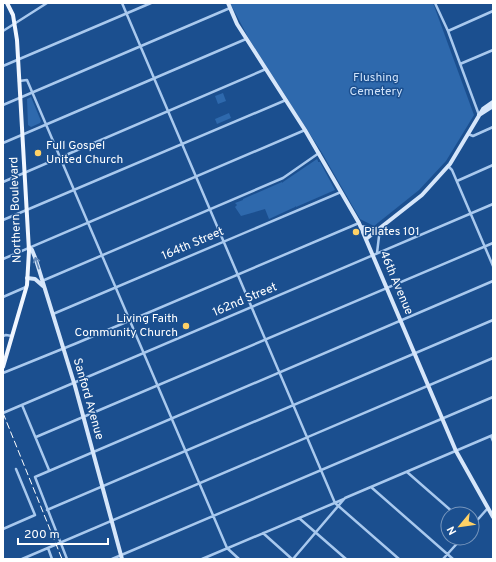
<svg xmlns="http://www.w3.org/2000/svg" width="496" height="562" font-family="Overpass,sans-serif">
<style>
.green{fill:#2e69ad}
.lines{fill:none;stroke-linecap:round;stroke-linejoin:round}
.street{stroke:#a9c9ee;stroke-width:2.5}
.secondary{stroke:#d6e6fa;stroke-width:4}
.primary{stroke:#f0f6ff;stroke-width:4}
.rail{stroke:#fff;stroke-width:1;stroke-dasharray:7 3;stroke-linecap:butt}
.oneway{stroke:#668bba}
.poi-dot{fill:#ffd166;stroke:#1b4f8f;stroke-width:1.5}
.labels{text-anchor:middle;dominant-baseline:central;stroke-width:3;stroke-linejoin:round;paint-order:stroke}
.park-label{font-size:12px;fill:#cfe3fa;stroke:#1b4f8f}
.poi-label{font-size:12px;fill:#fff;stroke:#1b4f8f;text-anchor:start}
.street-label{font-size:12px;fill:#fff;stroke:#1b4f8f}
</style>
<rect width="100%" height="100%" fill="#1b4f8f"/>
<!-- green -->
<path class="green" d="M230 3H433L474 115 446 161 419 190 374 226 360 219 322 153 249 39Z
M223 93 226 101 218 104 215 96Z
M31 97 41 121 40 123 31 127 28 125 27 99Z
M229 113 231 118 217 124 215 119Z
M317 159 318 161V162H320L334 188 333 189 334 188 335 190 296 207 295 206V207L269 219 265 209 241 216 235 207 237 205 235 203 243 200V199L282 182 283 183V182Z"/>
<g class="lines">
<!-- street -->
<path class="street" d="M122 3 335 503 399 559
M435 3 448 31 479 115
M3 31 47 3
M448 31 493 11
M460 64 493 50
M3 66 151 3
M19 81 27 80 227 548 239 559
M3 105 230 8
M468 134 473 136 493 127
M3 143 246 39
M448 166 452 170 493 266
M457 181 493 165
M3 182 266 69
M3 220 286 100
M377 253 380 228
M3 259 305 130
M42 281 283 178 319 153
M3 297 26 287
M53 314 341 192
M3 336 6 335 12 336
M3 373 77 343 359 223
M22 405 49 470
M3 413 493 204
M491 436 493 441
M36 437 493 243
M407 472 455 514
M371 487 453 559
M47 510 493 320
M299 518 346 559
M472 526 488 508
M3 529 35 515 16 469
M263 533 292 559
M48 548 52 559
M22 559 493 358
M67 559 35 477 493 281
M112 559 493 397
M202 559 344 499
M293 559 345 498 493 435
M443 559 462 538"/>
<!-- secondary -->
<path class="secondary" d="M228 3 237 24 305 130 359 223 456 451 493 517
M479 115 493 106
M361 227 378 230
M366 239 422 195 450 164 483 109 493 102
M29 247 32 250 36 260 75 386 122 559
M27 278 35 279 43 286"/>
<!-- primary -->
<path class="primary" d="M3 367 27 285 29 251 17 40 13 15 7 3"/>
<!-- rail -->
<path class="rail" d="M3 413 62 559"/>
</g>
<!-- one-way arrows -->
<defs><path id="oneway-shaft" d="M-6 0H5M1.5-3L5.5 0L1.5 3" fill="none" stroke-width="1.6" stroke-linecap="round" stroke-linejoin="round"/></defs>
<use class="oneway" href="#oneway-shaft" transform="translate(37 263) rotate(-108)"/>
<!-- markers -->
<g class="poi-dot">
<circle cx="38" cy="153" r="4"/>
<circle cx="356" cy="232" r="4"/>
<circle cx="186" cy="326" r="4"/>
</g>
<g class="labels">
<!-- park labels -->
<g class="park-label">
<text x="376" y="78">Flushing<tspan x="376" dy="14">Cemetery</tspan></text>
</g>
<!-- poi labels -->
<g class="poi-label">
<text x="46" y="146">Full Gospel<tspan x="46" dy="14">United Church</tspan></text>
<text x="364" y="232">Pilates 101</text>
<text x="178" y="319" text-anchor="end">Living Faith<tspan x="178" dy="14">Community Church</tspan></text>
</g>
<!-- street labels -->
<g class="street-label">
<text transform="translate(16 210) rotate(-92)">Northern Boulevard</text>
<text transform="translate(193 244) rotate(-23)">164th Street</text>
<text transform="translate(396 283) rotate(67)">46th Avenue</text>
<text transform="translate(245 300) rotate(-23)">162nd Street</text>
<text transform="translate(88 399) rotate(74)">Sanford Avenue</text>
</g>
</g>
<!-- border -->
<rect width="496" height="562" fill="none" stroke="#ffffff" stroke-width="8"/>
<!-- north arrow -->
<g transform="translate(460 526) rotate(241)"><circle r="19" fill="#1b4f8f" stroke="#7695bc"/>
<path d="M0-3L7 15L0 10L-7 15Z" fill="#ffd166"/>
<text y="-6" font-size="11" font-weight="bold" text-anchor="middle" fill="#ffffff">N</text>
</g>
<!-- scale -->
<path d="M18 538v6h90v-6" fill="none" stroke="#ffffff" stroke-width="2"/>
<text x="24" y="538" font-size="12" fill="#ffffff" stroke="#1b4f8f" stroke-width="3" paint-order="stroke">200 m</text>
</svg>
